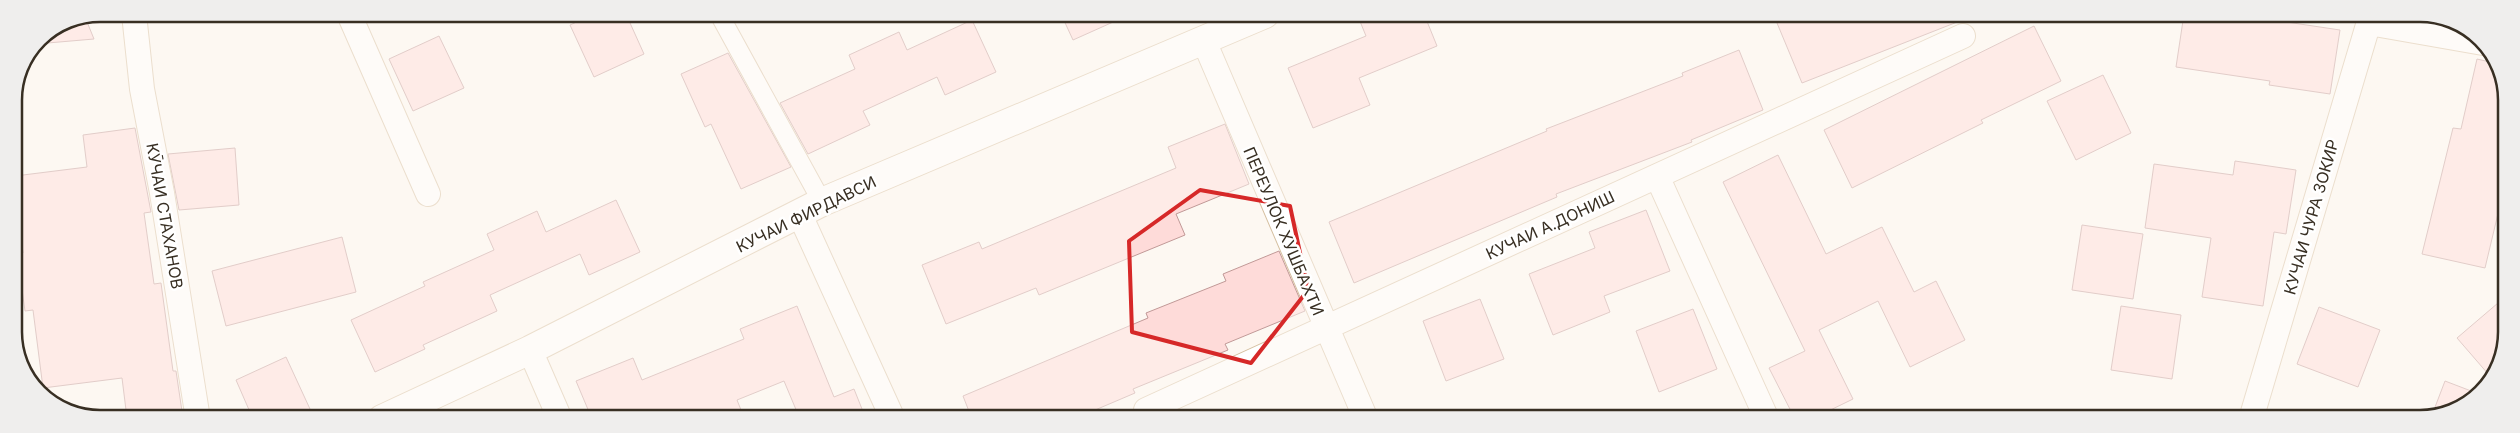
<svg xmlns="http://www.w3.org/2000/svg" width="2520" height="433" font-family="Inter,sans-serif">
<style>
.building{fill:#fedbd9;stroke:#c19997}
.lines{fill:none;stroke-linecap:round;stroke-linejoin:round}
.pedestrian-casing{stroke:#d6c0a1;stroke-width:20}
.minor-casing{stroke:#d6c0a1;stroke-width:26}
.tertiary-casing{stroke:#d6c0a1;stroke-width:30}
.pedestrian{stroke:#fff;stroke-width:18}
.minor{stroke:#fff;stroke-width:24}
.tertiary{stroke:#fff;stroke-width:28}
.marked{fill:none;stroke:#d62828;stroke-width:4;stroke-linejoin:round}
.labels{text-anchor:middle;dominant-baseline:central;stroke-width:5;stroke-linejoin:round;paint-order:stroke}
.street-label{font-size:16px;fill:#382f23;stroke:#fff}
.rim{fill:none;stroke:#382f23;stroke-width:2.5}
</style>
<rect width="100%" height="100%" fill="#fdf8f2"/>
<!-- building -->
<path class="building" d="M594 14H626L644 54 594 77 570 25Z
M1061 14H1131L1073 40Z
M1357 14H1424L1437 46 1359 78 1370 105 1313 128 1288 68 1366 36Z
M1798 14H1975V15L1802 83 1777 23Z
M2184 14H2246V16L2340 30 2330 94 2269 85 2270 81 2176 67Z
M85 17 94 39 36 44 39 39 67 20Z
M972 20 996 72 945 95 937 77 863 111 870 125 808 154 780 103 855 69 849 55 899 32 907 50Z
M2034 26 2061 81 1981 120 1983 123 1852 188 1824 130Z
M439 36 464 88 413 111 389 59Z
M1739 50 1763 110 1691 140 1692 142 1556 194 1557 197 1354 283 1329 222 1547 131 1546 129 1683 76 1682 73Z
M728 53 791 167 741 189 711 124 705 127 681 74Z
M2477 59 2494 63 2505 83V202L2501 201 2485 268 2422 254 2453 128 2461 129Z
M2103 75 2131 133 2076 160 2047 101Z
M1225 124 1249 184 1176 214 1185 235 1039 295 1036 288 946 324 922 265 979 242 982 249 1176 168 1168 147Z
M135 128 151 212 144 213 154 284 161 283 173 371H176L183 418H127L122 378 43 388 33 310 25 311 17 254 23 253 15 195V176L87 167 83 135Z
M235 148 239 205 179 210 168 154Z
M1778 155 1826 254 1882 227 1914 292 1936 281 1965 340 1910 367 1878 301 1819 330 1853 399 1812 419H1795L1769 368 1805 351 1723 182Z
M2235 161 2296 170 2286 234 2274 232 2263 306 2202 297 2211 238 2145 228 2154 164 2233 175Z
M616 200 640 252 589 275 580 254 490 295 497 311 423 345 425 349 375 372 351 320 425 286 423 282 494 250 487 234 537 211 546 232Z
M1646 210 1670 271 1604 296 1610 312 1553 335 1529 274 1595 248 1589 232Z
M2082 225 2143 234 2133 299 2072 290Z
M342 237 356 292 226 326 212 271Z
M1279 251 1305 311 1225 344 1228 350 1133 389 1135 393 1074 419H972L963 396 1148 318 1146 313 1226 281 1223 274Z
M2505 297V344L2489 375 2457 338Z
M1480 299 1504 359 1446 381 1423 321Z
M797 306 834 397 854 389 866 419H782L797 412 784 381 737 400 741 410 719 419H678L674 410 655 419H592L576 381 633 358 642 380 744 339 740 329Z
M2121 306 2181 315 2172 379 2111 370Z
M2319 307 2380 330 2358 387 2297 364Z
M1693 309 1717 369 1659 392 1636 331Z
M286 357 310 409 289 419H253L236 380Z
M2445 381 2479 394 2477 398 2432 415Z"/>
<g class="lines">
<defs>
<path id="pedestrian" d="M719 14 822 202"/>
<path id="minor" d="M134 14 142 89 162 193 198 419
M349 14 428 194
M2369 23 2483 43
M1204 41 1366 419
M1657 176 1767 419
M800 215 893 419
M530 350 560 419
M1150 419 1146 410 1963 36
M2251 419 2371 15"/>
<path id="tertiary" d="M382 419 530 350 822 202 1265 14"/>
</defs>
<!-- pedestrian casing -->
<use href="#pedestrian" class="pedestrian-casing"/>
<!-- minor casing -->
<use href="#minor" class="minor-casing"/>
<!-- tertiary casing -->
<use href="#tertiary" class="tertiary-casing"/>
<!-- pedestrian -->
<use href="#pedestrian" class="pedestrian"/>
<!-- minor -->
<use href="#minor" class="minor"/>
<!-- tertiary -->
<use href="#tertiary" class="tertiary"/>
</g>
<!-- marked area -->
<path d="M0 0H2520V433H0ZM1200 190 1290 206 1308 290 1251 363 1132 332 1129 241Z" fill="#fdf8f2" fill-opacity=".55" fill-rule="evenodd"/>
<path class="marked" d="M1200 190 1290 206 1308 290 1251 363 1132 332 1129 241Z"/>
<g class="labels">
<!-- street labels -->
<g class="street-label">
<text transform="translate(806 214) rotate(-26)">КУЧАИ ФИРДАВСИ</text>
<text transform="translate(165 216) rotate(80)">КӮЧАИ СТАХАНОВ</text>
<text transform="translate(2311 217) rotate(-74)">КУЧАИ ЧУРА ЗОКИР</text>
<text transform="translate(1550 225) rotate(-25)">КУЧАИ А.ДОНИШ</text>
<text transform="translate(1284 231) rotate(67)">ПЕРЕУЛОК ХУШБАХТИ</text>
</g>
</g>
<!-- crop -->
<path d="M0 0H2520V433H0ZM100 22H2420A78 78 0 0 1 2498 100V332A78 78 0 0 1 2420 410H100A78 78 0 0 1 22 332V100A78 78 0 0 1 100 22Z" fill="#efeeed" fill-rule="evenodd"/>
<path class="rim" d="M100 22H2420A78 78 0 0 1 2498 100V332A78 78 0 0 1 2420 410H100A78 78 0 0 1 22 332V100A78 78 0 0 1 100 22Z"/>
</svg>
